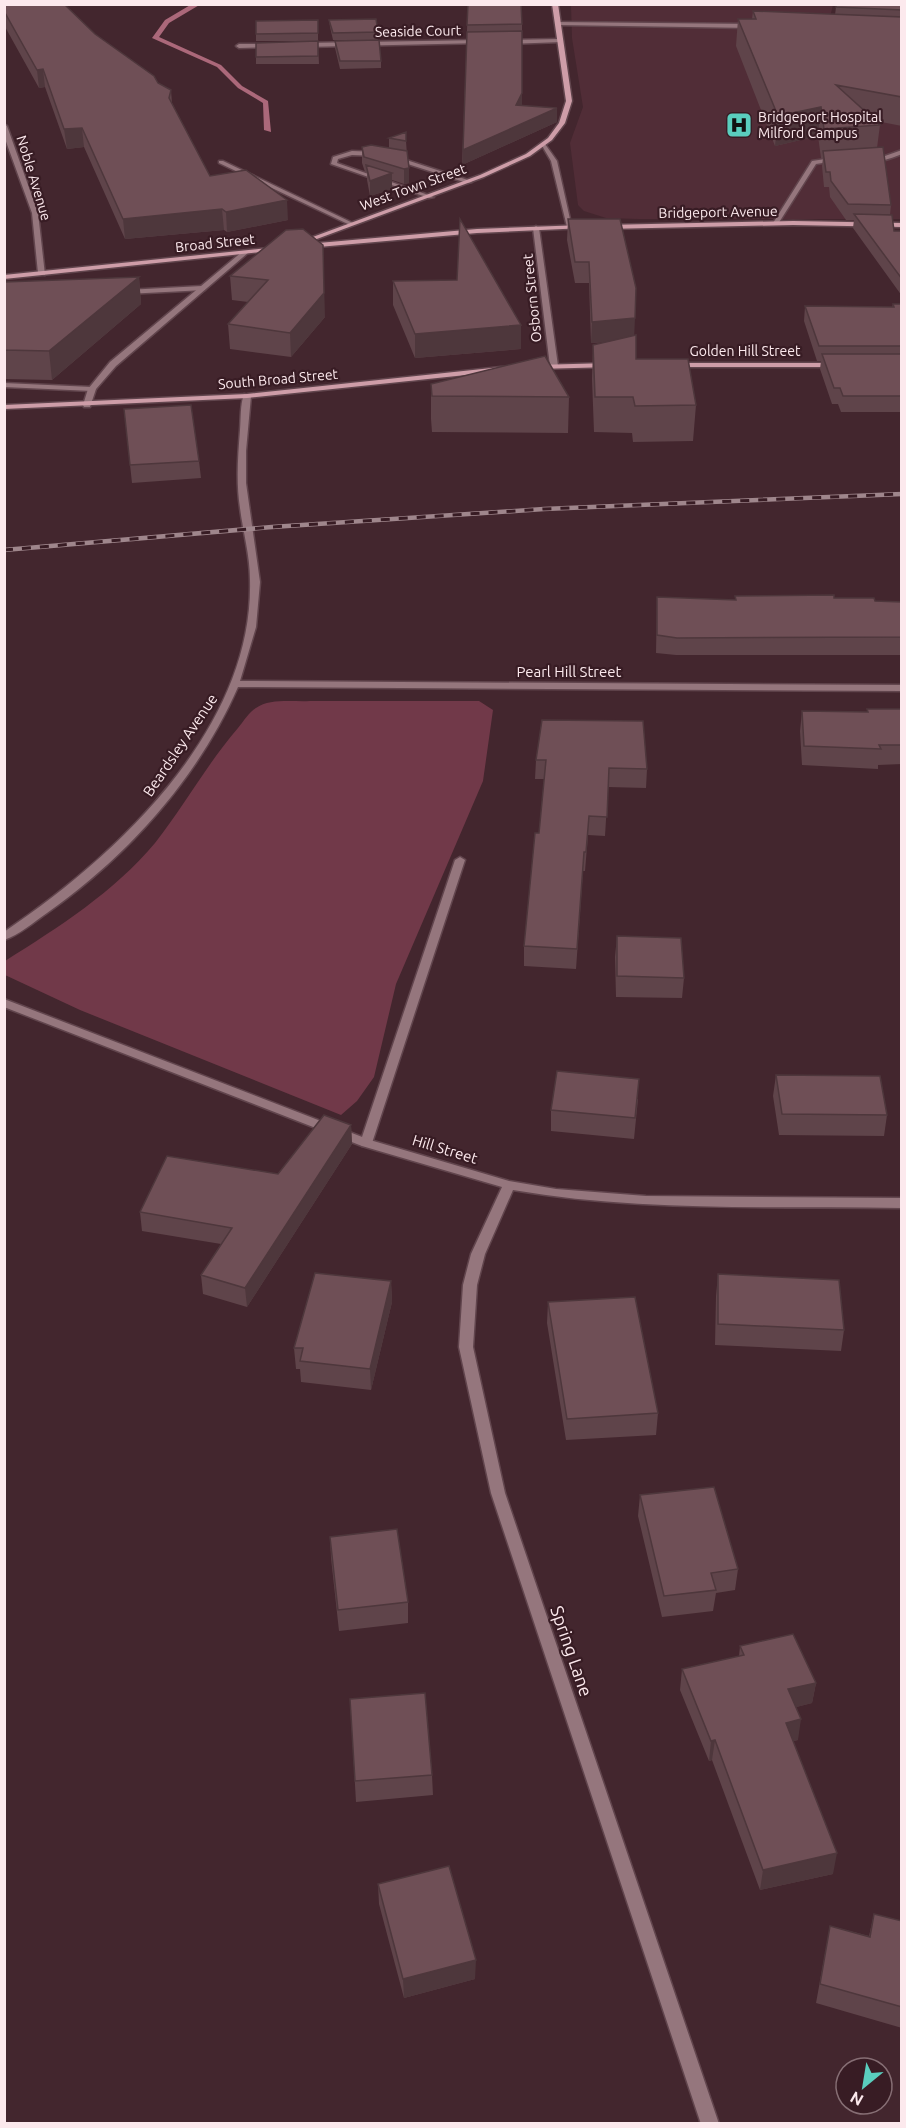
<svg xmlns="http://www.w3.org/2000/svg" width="906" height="2128" font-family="Ubuntu,sans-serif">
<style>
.built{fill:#512d37}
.green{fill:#713949}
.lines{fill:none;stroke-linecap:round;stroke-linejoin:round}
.stream{fill:#ab687a;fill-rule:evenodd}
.service-casing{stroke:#61454d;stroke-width:3}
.minor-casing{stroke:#61454d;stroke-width:3}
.secondary-casing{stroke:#61454d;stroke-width:3}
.service{fill:#95767d;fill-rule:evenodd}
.minor{fill:#95767d;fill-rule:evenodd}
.secondary{fill:#ce9da8;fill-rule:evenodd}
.rail-casing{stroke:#9f868c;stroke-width:4.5}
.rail{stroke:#381c24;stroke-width:3;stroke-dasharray:9;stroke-linecap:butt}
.wall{fill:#5f444a}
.shaded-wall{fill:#4e373c}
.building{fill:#6f4f56;stroke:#4e373c;stroke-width:1.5}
.labels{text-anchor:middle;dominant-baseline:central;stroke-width:4.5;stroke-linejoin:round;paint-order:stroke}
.far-street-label{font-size:14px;fill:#fce9ed;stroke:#381c24}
.far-poi-label{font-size:14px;fill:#fce9ed;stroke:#381c24;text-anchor:start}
.street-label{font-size:15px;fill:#fce9ed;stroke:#381c24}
.near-street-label{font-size:18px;fill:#fce9ed;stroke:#381c24}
</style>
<rect width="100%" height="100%" fill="#43262e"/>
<!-- built -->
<path class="built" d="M571 5H833L830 17 901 38V219H639L606 218 584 211 578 205 570 143 583 107 572 38Z"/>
<!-- green -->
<path class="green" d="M310 701H479L493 710 483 781 396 984 374 1077 357 1101 341 1115 80 1010 5 975V961C59 927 114 892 155 843 184 806 207 764 238 728 243 722 249 712 256 708 270 698 293 702 310 701Z"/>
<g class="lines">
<!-- stream -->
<path class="stream" d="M192 4H201L169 23 159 37 221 65 242 86 268 101 271 132 264 130 263 103 238 88 217 67 152 38 165 20Z"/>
<defs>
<path id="service" d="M556 22 752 24 755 26 752 28 558 25Z
M902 150V154C890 159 876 164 865 159L885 156Z
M352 151 378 152 381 154 378 156 352 155 338 159 337 163 434 197 429 198 331 164 333 157Z
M394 156 471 181 472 182 467 183 392 159V157Z
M839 157 842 159 841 160 816 164 778 224H774L773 223 812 161Z
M219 161H223L355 224 350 225 219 163Z
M202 286H205V290L126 294 122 292 126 290Z
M4 383 92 387 96 389 92 391 4 387Z
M460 857 465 860 372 1143 370 1146H362L360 1143 455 860Z"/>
<path id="minor" d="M560 39 562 42 508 44 505 42 508 40Z
M481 40 483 43 304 47 301 45 304 43Z
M271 44 273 47 239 48 236 46 239 44Z
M4 124 7 126 38 213 45 275 38 273 32 213 4 136Z
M541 144H545L557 161 572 228 567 227 551 161Z
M536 226 539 228 558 366 554 368 550 366 533 228Z
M243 251 249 252 116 366 96 389 90 407H84L83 405 88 389 110 362Z
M244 394 251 396 246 451V483L260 582 256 627 240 681 902 685V691L238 687C198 778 128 856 47 913 34 922 19 935 4 940V932C117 856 254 728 250 580 250 555 243 532 240 508 236 482 238 456 240 430 241 419 240 405 244 394Z
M4 999 370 1140 509 1181 556 1189 646 1196 902 1198V1208C772 1206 641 1212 513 1190L485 1254 477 1285 473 1347 505 1493 719 2124H701L491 1493 459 1347 463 1285 471 1254 502 1187 362 1146 4 1007Z"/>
<path id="secondary" d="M552 4H558L572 101 565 123 552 140 530 156 484 177 306 243H302V241L480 175 526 154 548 138 559 123 566 101Z
M793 221 902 223V227L793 225 606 229 603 227 606 225Z
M583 225 586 227 585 228 477 233 307 248 303 246 307 244 477 229Z
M278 247 280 248V250L4 279V275Z
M609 363H612V367L537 369 533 367 537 365Z
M672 363H837L841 365 837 367H672Z
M501 367H504V371L247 398 4 409V405L247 394Z"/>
</defs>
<!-- service casing -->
<use href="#service" class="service-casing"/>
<!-- minor casing -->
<use href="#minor" class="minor-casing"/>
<!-- secondary casing -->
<use href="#secondary" class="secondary-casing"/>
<!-- service -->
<use href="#service" class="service"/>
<!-- minor -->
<use href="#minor" class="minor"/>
<!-- secondary -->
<use href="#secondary" class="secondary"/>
<defs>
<path id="rail" d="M4 550 272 527 544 509 902 494"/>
</defs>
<!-- rail casing -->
<use href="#rail" class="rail-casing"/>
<!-- rail -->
<use href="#rail" class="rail"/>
</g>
<!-- wall -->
<path class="wall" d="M4 4 95 34 158 83 171 90 172 103 210 176 288 220 227 232 224 230 125 239 84 147 67 149 45 87 39 88 4 25Z
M468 4 522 24V106L557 122 462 165Z
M902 4V126L876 121 880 125 877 148 891 205 890 215 894 231H902V296L853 228 854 220H846L830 197 829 187H824L822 166 823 158H821L818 136 775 146 736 46 738 19H752L753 11 835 15 836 7Z
M318 20V41H256V34Z
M329 20 378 32V40H333L330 27Z
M318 41 319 64H256V57Z
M335 41 381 61V68L340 69 335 48Z
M389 138 406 141 409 183 404 184 392 180V189L370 196 367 180V172H365L362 163V147L389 148Z
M568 219 634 336 636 359 696 405 693 441 633 442 632 433 594 432 592 379 593 345 605 342 591 343 589 283H575L567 240Z
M286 230 325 317 291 357 230 349 228 324 248 302 232 300 230 276Z
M139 277 141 304 52 380 4 379V282Z
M457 280 521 325V349L415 358 393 305V281Z
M893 304H902V412H841L838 404H832L820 369 821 361H817L804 321 805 306 892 307Z
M431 384 569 397 568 433 432 432 431 419Z
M124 409 199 461 201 478 132 483Z
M735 596 834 598 875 601 902 602V655H676L656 653 657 597 735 600Z
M867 709H902V764L878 765V769L802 765 800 731 802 711 867 712Z
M542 720 647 769 646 788 608 787 605 836 588 835 585 871H583L576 969 524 966V946L539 833 544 779H535L536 760Z
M617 936 684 978 682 998 616 997 615 957Z
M776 1075 887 1115 884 1136 779 1135 773 1096Z
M638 1099 634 1139 551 1131V1110Z
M351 1125 352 1144 247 1307 203 1294 201 1275 221 1244 142 1231 140 1212 278 1174Z
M718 1274 844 1330 841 1351 715 1345 716 1296Z
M391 1281 392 1302 371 1390 301 1382 300 1369H296L294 1348Z
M548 1302 658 1413 656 1435 566 1440 547 1323Z
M640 1495 738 1569 735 1590 716 1593 713 1611 662 1617 638 1516Z
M330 1537 408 1602V1623L339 1631 331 1558Z
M740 1646 816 1683 812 1703 796 1707 798 1740 793 1741 833 1874 760 1890 712 1760 709 1761 680 1690 682 1669 739 1656Z
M350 1699 432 1775 433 1795 356 1802Z
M378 1884 475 1979 404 1998 379 1904Z
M874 1914 902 1921V2028L816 2003 830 1926 869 1936Z"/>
<!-- shaded-wall -->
<path class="shaded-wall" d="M43 69 45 87 39 88 37 70Z
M522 93V107L516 105Z
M821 107 818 136 775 146 778 116Z
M557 108V122L462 165 463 150Z
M82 128 84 147 67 149 64 129Z
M409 168V183L404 184V169Z
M392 173V189L370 196V181Z
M287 200 288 220 227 232 226 212Z
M222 209 224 230 125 239 123 219Z
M323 245 325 317 291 357 290 333Z
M139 277 141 304 52 380 49 351Z
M635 318 634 340 591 343 592 322Z
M521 325V349L415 358V334Z
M351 1125 352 1144 247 1307 245 1288Z
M391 1281 392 1302 371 1390 370 1369Z
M816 1683 812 1703 785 1710 788 1689Z
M801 1719 798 1740 782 1744 786 1723Z
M715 1740 712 1760 709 1761 711 1741Z
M837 1853 833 1874 760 1890 763 1870Z
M476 1960 475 1979 404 1998 403 1979Z"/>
<!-- building -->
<path class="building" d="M4 4H64L95 34 154 76 158 83 171 90 169 98 210 176 246 170 287 200 226 212 222 209 123 219 82 128 64 129 43 69 37 70 4 11Z
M468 4H521L522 24 467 25Z
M837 4H902V10L836 7Z
M753 11 902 17V97L836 85 880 125 824 129 821 107 778 116 738 19H756Z
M376 19 378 32 333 33 329 20Z
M318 20V33L256 34V21Z
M522 31V93L516 105 557 108 463 150 467 32Z
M379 40 381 61H340L335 41Z
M318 41V56L256 57V43Z
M406 132V141L389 138Z
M371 145 407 151 409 168 404 169 364 157 362 147Z
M883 147 891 205 848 204 831 181 830 172H826L823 151Z
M366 165 392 173 370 181Z
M854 214 892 215 894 231H902V279Z
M460 219 521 325 415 334 393 281 457 280Z
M568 219H620L636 288 635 318 592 322 589 262H575Z
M303 229 323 245 324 293 290 333 228 324 268 280 230 276 286 230Z
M139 277 49 351 4 350V282Z
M893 304H902V346H819L805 306 894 307Z
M636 335V359H688L696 405 635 406 633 397H595L593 345Z
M822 354H902V396H843L840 388H834Z
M545 356 569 397 432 396 431 384Z
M191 405 199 461 130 465 124 409Z
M834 595V598H874L875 601 902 602V637L677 638 657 635V597L736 600 735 596Z
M867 709H902V745H879L881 749 804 746 802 711 868 712Z
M542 720 643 721 647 769 609 768 607 817 589 816 586 852H584L577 949 524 946 535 833H539L546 760H536Z
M617 936 681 938 684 978 617 976Z
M557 1071 639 1079 635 1118 551 1110Z
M776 1075 880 1076 887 1115 782 1114Z
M324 1115 351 1125 245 1288 201 1275 232 1228 140 1212 167 1156 278 1174Z
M315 1273 391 1281 370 1369 300 1361 303 1348H294Z
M718 1274 839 1280 844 1330 718 1324Z
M635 1297 658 1413 567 1419 548 1302Z
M714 1487 738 1569 711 1573 716 1590 664 1596 640 1495Z
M397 1529 408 1602 338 1610 330 1537Z
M793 1634 816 1683 788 1689 801 1719 786 1723 837 1853 763 1870 715 1740 711 1741 682 1669 744 1655 740 1646Z
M425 1693 432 1775 355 1781 350 1699Z
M449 1866 476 1960 403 1979 378 1884Z
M874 1914 902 1921V2007L820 1984 830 1926 870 1937Z"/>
<!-- icons -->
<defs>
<symbol id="hospital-square" viewBox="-11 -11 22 22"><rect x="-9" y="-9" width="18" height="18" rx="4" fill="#5acebe" stroke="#381c24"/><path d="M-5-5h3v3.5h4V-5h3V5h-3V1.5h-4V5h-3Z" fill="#111"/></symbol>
</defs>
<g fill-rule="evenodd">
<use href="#hospital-square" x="724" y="110" width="30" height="30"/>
</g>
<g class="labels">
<!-- far-street labels -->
<g class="far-street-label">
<text transform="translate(418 31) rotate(-1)">Seaside Court</text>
<text transform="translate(34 178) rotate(73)">Noble Avenue</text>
<text transform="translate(413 187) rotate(-20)">West Town Street</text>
<text transform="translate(718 212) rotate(-1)">Bridgeport Avenue</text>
<text transform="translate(215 243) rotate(-6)">Broad Street</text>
<text transform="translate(532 298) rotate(-96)">Osborn Street</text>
<text x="745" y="351">Golden Hill Street</text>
<text transform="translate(278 379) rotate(-5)">South Broad Street</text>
</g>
<!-- far-poi labels -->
<g class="far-poi-label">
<text x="758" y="117">Bridgeport Hospital<tspan x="758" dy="16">Milford Campus</tspan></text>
</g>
<!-- street labels -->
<g class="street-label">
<text x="569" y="671">Pearl Hill Street</text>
<text transform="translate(180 745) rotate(-56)">Beardsley Avenue</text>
<text transform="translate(445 1149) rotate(17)">Hill Street</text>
</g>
<!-- near-street labels -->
<g class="near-street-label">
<text transform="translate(572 1651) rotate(71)">Spring Lane</text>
</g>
</g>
<!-- border -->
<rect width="906" height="2128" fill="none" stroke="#fce9ed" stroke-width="12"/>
<!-- north arrow -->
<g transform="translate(864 2086) rotate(210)"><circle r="28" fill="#381c24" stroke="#866e74" stroke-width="1.5"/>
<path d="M0-4.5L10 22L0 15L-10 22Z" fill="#5acebe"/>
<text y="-9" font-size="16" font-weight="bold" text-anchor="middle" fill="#fce9ed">N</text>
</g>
</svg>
